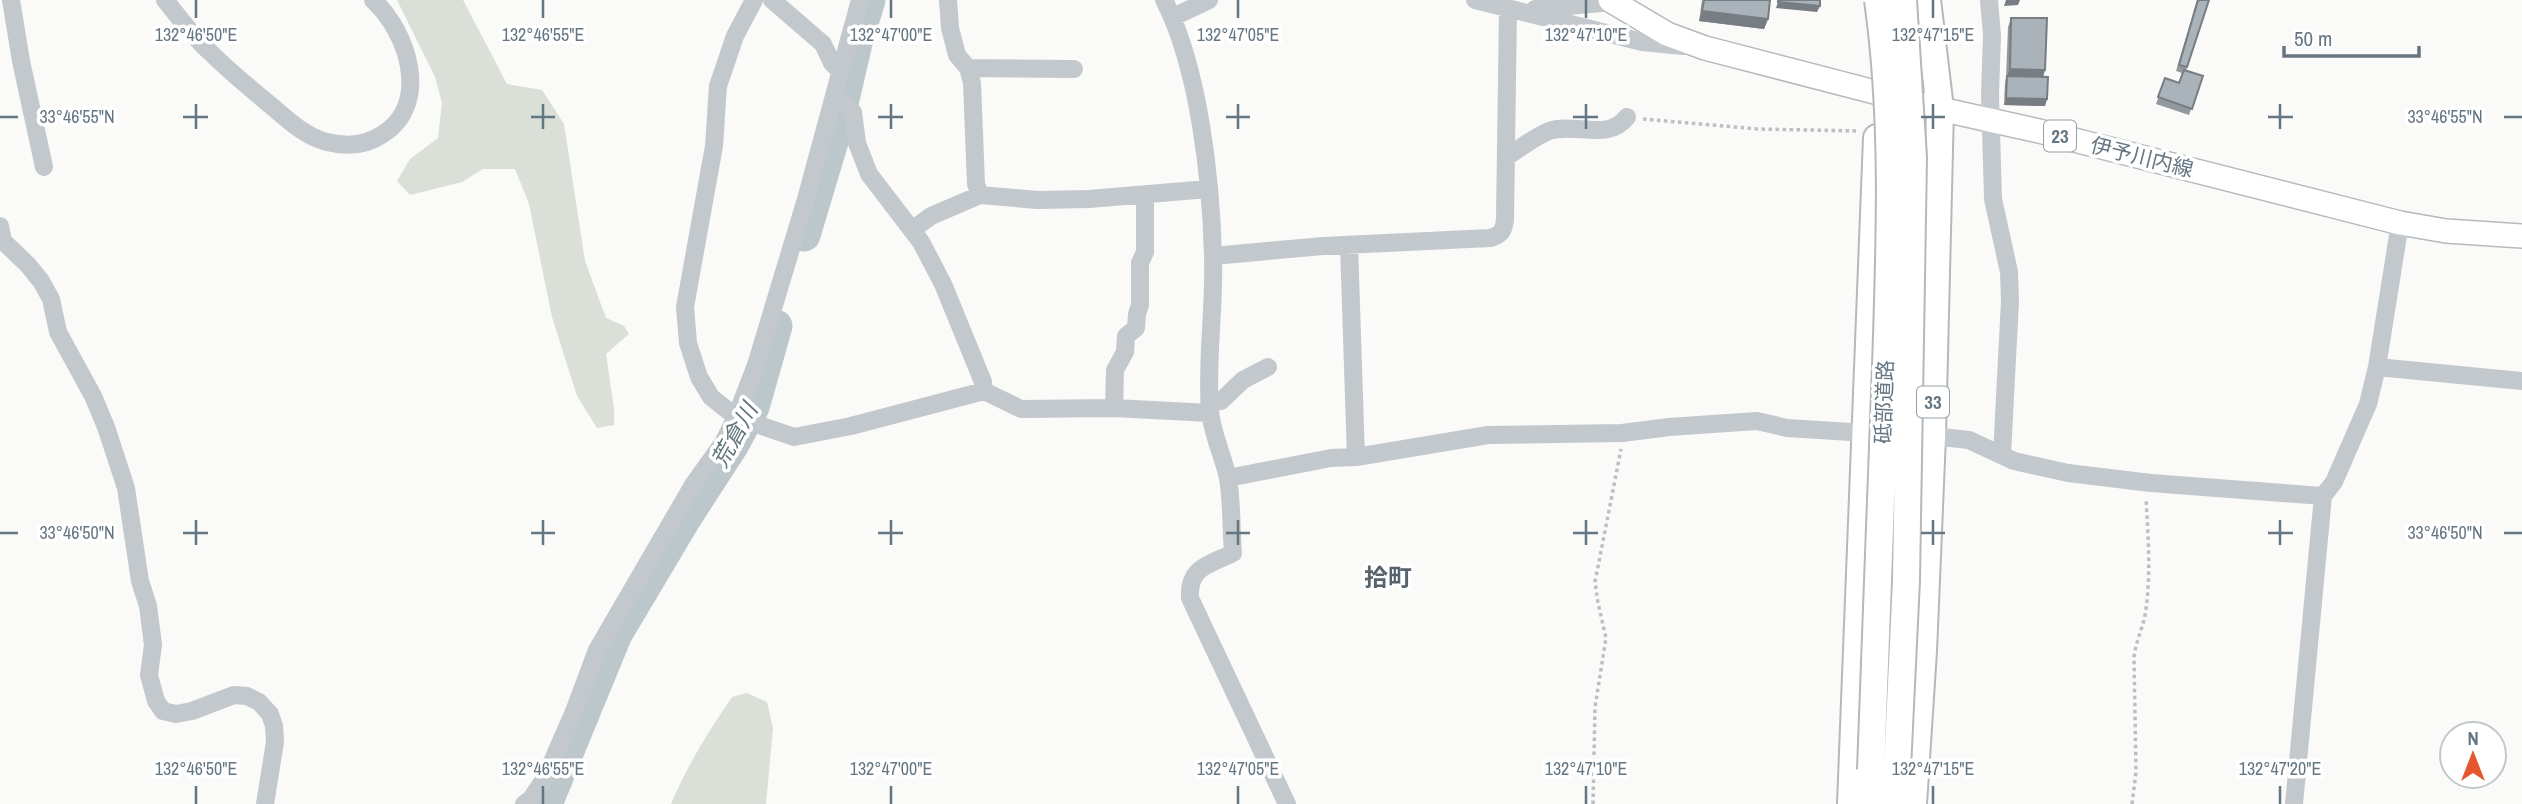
<svg xmlns="http://www.w3.org/2000/svg" width="2522" height="804" font-family="'Archivo Narrow','Noto Sans JP',sans-serif">
<style>
.green{fill:#dadfd7}
.lines{fill:none;stroke-linecap:round;stroke-linejoin:round}
.river{stroke:#bbc7cb;stroke-width:33}
.major-casing{stroke:#b5babe;stroke-width:26}
.highway-casing{stroke:#b4b9bd;stroke-width:30}
.path{stroke:#bbbfc2;stroke-width:3.5;stroke-dasharray:3.5 3.5;stroke-linecap:butt}
.minor{stroke:#c3c8cc;stroke-width:18}
.major{stroke:#fff;stroke-width:23}
.highway{stroke:#fff;stroke-width:26}
.highway-bridge-casing{stroke:#b4b9bd;stroke-width:30;stroke-linecap:butt}
.highway-bridge{stroke:#fff;stroke-width:26}
.wall{fill:#929a9f}
.shaded-wall{fill:#777d82}
.building{fill:#aab3b9;stroke:#777d82;stroke-width:2}
.ticks{fill:none;stroke:#657683;stroke-width:2.5}
.labels{text-anchor:middle;dominant-baseline:central;stroke-width:7;stroke-linejoin:round;paint-order:stroke}
.shield{fill:#fff;stroke:#939fa8;stroke-width:2}
.shield-label{font-size:19px;font-weight:bold;fill:#657683}
.street-label{font-size:21px;fill:#657683;stroke:#fff}
.water-label{font-size:23px;font-style:italic;fill:#60757c;stroke:#fff}
.quarter-label{font-size:24px;font-weight:bold;fill:#57646e;stroke:#fff}
.ticks-label{font-size:18px;text-anchor:middle;fill:#657683;stroke:#fff;stroke-width:7;stroke-linejoin:round;paint-order:stroke}
</style>
<rect width="100%" height="100%" fill="#fafaf8"/>
<!-- green -->
<path class="green" d="M397 0H463L507 84 542 90 564 124 585 261 606 318 624 326 629 334 606 354 614 409V425L597 428 577 396 552 317 529 204 515 169H483L462 182 410 195 397 181 410 159 438 138 442 103 435 77Z
M747 693 767 702 773 728 766 804H671C687 766 708 732 732 697Z"/>
<g class="lines">
<!-- river -->
<path class="river" d="M804 235 837 125 856 43 869 0
M546 804 616 634 685 518 733 444 753 407 776 326"/>
<defs>
<path id="major" d="M1610 0 1667 34 1705 48 1940 109 2039 131 2400 223 2446 231 2522 236"/>
<path id="highway" d="M1851 804 1877 138
M1870 804 1871 770
M1894 804 1897 769
M1913 804 1923 651 1932 436 1940 109 1927 0"/>
</defs>
<!-- major casing -->
<use href="#major" class="major-casing"/>
<!-- highway casing -->
<use href="#highway" class="highway-casing"/>
<!-- path -->
<path class="path" d="M1643 119 1758 129 1859 131
M1593 804 1595 707 1606 638 1598 603 1595 582 1621 449
M2132 804 2136 772 2134 657C2136 640 2144 626 2146 609 2151 572 2148 535 2146 498"/>
<!-- minor -->
<path class="minor" d="M11 0 21 61 44 167
M165 0C179 17 193 37 210 52 230 72 252 90 274 108 290 122 307 137 327 142 347 147 367 145 383 134 431 103 408 32 373 0
M754 0 735 36 718 86 714 146 685 307 688 343 699 377 711 397 736 417 794 437 851 426 984 391 1021 409 1114 408 1210 413
M772 0 823 44 832 63 841 72
M948 0 950 28 957 55 968 68 972 83 976 184 980 195
M1164 0C1199 68 1211 179 1213 256 1215 307 1206 359 1210 411 1212 433 1223 456 1228 478 1232 502 1231 528 1233 553 1209 565 1188 567 1190 598L1287 804
M1475 0 1642 42 1683 46
M1989 0 1992 35 1990 95 1993 199 2009 272 2010 301 2002 455
M1535 9 1612 2
M1173 17 1209 0
M968 68 1074 69
M835 95 853 112 857 143 869 174 921 242 943 284 983 382 984 391
M1506 157C1520 149 1534 137 1549 131 1575 122 1608 142 1627 117
M0 226 3 241 28 265 41 281 51 299 58 332 93 396 106 427 126 488 140 581 148 606 153 645 149 675 156 701 163 711 176 714 192 711 234 695 247 696 259 702 270 714 274 726 275 742 265 804
M912 230 931 216 980 195 1037 200 1089 199 1208 189
M1349 245 1356 457
M1213 256 1323 246 1490 238C1501 235 1504 231 1505 219L1508 8
M2377 367 2522 381
M1210 403 1221 401 1243 380 1268 367
M1114 408 1115 370 1125 352 1126 336 1136 328 1137 314 1140 305V263L1145 252V194
M1932 436 1969 440 2014 461 2068 473 2151 483 2323 496
M1228 478 1331 458 1356 457 1488 435 1622 433 1669 427 1757 421 1787 428 1867 433
M524 804 531 799 545 778 575 709 597 650 693 485 723 443 736 417 756 365 806 199 860 0
M2294 804 2323 496 2334 482 2368 404 2377 367 2400 223"/>
<!-- major -->
<use href="#major" class="major"/>
<!-- highway -->
<use href="#highway" class="highway"/>
<defs>
<path id="highway-bridge" d="M1897 769 1906 580 1913 157 1903 0
M1871 770C1876 635 1881 501 1886 366 1890 245 1895 120 1878 0"/>
</defs>
<!-- highway-bridge casing -->
<use href="#highway-bridge" class="highway-bridge-casing"/>
<!-- highway-bridge -->
<use href="#highway-bridge" class="highway-bridge"/>
</g>
<!-- wall -->
<path class="wall" d="M1702 0 1768 19 1764 29 1699 21Z
M2197 0H2209L2186 71 2203 76 2189 115 2156 104 2165 78 2179 83 2182 73 2176 71Z
M2011 18 2045 70 2043 77 2047 99 2045 106 2004 105 2005 83 2006 78 2008 27Z"/>
<!-- shaded-wall -->
<path class="shaded-wall" d="M2006 0H2020L2018 5 2004 6Z
M1778 2 1820 6 1817 12 1776 8Z
M1702 11 1768 19 1764 29 1699 21Z
M2010 69 2045 70 2042 80 2006 79Z
M2006 98 2047 99 2045 106 2004 105Z"/>
<!-- building -->
<path class="building" d="M1704 0H1770L1768 19 1702 11Z
M1778 0H1820V6L1778 2Z
M2198 0H2209L2187 67 2179 65Z
M2011 18H2047L2045 70 2010 69Z
M2184 70 2203 76 2192 109 2158 97 2165 78 2179 83Z
M2007 76 2048 77 2047 99 2006 98Z"/>
<!-- ticks -->
<path class="ticks" d="M196 0V18M543 0V18M891 0V18M1238 0V18M1586 0V18M1933 0V18M196 104V129M543 104V129M891 104V129M1238 104V129M1586 104V129M1933 104V129M2280 104V129M0 117H18M183 117H208M531 117H555M878 117H903M1226 117H1250M1573 117H1598M1921 117H1945M2268 117H2293M2504 117H2522M196 520V545M543 520V545M891 520V545M1238 520V545M1586 520V545M1933 520V545M2280 520V545M0 533H18M183 533H208M531 533H555M878 533H903M1226 533H1250M1573 533H1598M1921 533H1945M2268 533H2293M2504 533H2522M196 786V804M543 786V804M891 786V804M1238 786V804M1586 786V804M1933 786V804M2280 786V804"/>
<g class="labels">
<!-- shield labels -->
<g class="shield">
<rect x="2044" y="120.5" width="32" height="31" rx="5"/>
<rect x="1917" y="386.5" width="32" height="31" rx="5"/>
</g>
<g class="shield-label">
<text x="2060" y="136">23</text>
<text x="1933" y="402">33</text>
</g>
<!-- street labels -->
<g class="street-label">
<text transform="translate(2142 157) rotate(14)">伊予川内線</text>
<text transform="translate(1884 402) rotate(-88)">砥部道路</text>
</g>
<!-- water labels -->
<g class="water-label">
<text transform="translate(734 435) rotate(-61)">荒倉川</text>
</g>
<!-- quarter labels -->
<g class="quarter-label">
<text x="1388" y="577">拾町</text>
</g>
</g>
<g class="ticks-label">
<text x="196" y="41">132°46'50"E</text>
<text x="543" y="41">132°46'55"E</text>
<text x="891" y="41">132°47'00"E</text>
<text x="1238" y="41">132°47'05"E</text>
<text x="1586" y="41">132°47'10"E</text>
<text x="1933" y="41">132°47'15"E</text>
<text x="77" y="123">33°46'55"N</text>
<text x="2445" y="123">33°46'55"N</text>
<text x="77" y="539">33°46'50"N</text>
<text x="2445" y="539">33°46'50"N</text>
<text x="196" y="775">132°46'50"E</text>
<text x="543" y="775">132°46'55"E</text>
<text x="891" y="775">132°47'00"E</text>
<text x="1238" y="775">132°47'05"E</text>
<text x="1586" y="775">132°47'10"E</text>
<text x="1933" y="775">132°47'15"E</text>
<text x="2280" y="775">132°47'20"E</text>
</g>
<!-- north arrow -->
<g transform="translate(2473 755)"><circle r="33" fill="#ffffff" stroke="#c1c8cd" stroke-width="2"/>
<path d="M0-5L12 26L0 18L-12 26Z" fill="#e4572e"/>
<text y="-10" font-size="19" font-weight="bold" text-anchor="middle" fill="#657683">N</text>
</g>
<!-- scale -->
<path d="M2284 46v10h135v-10" fill="none" stroke="#657683" stroke-width="3.5"/>
<text x="2294" y="46" font-size="21" fill="#657683" stroke="#ffffff" stroke-width="5" paint-order="stroke">50 m</text>
</svg>
